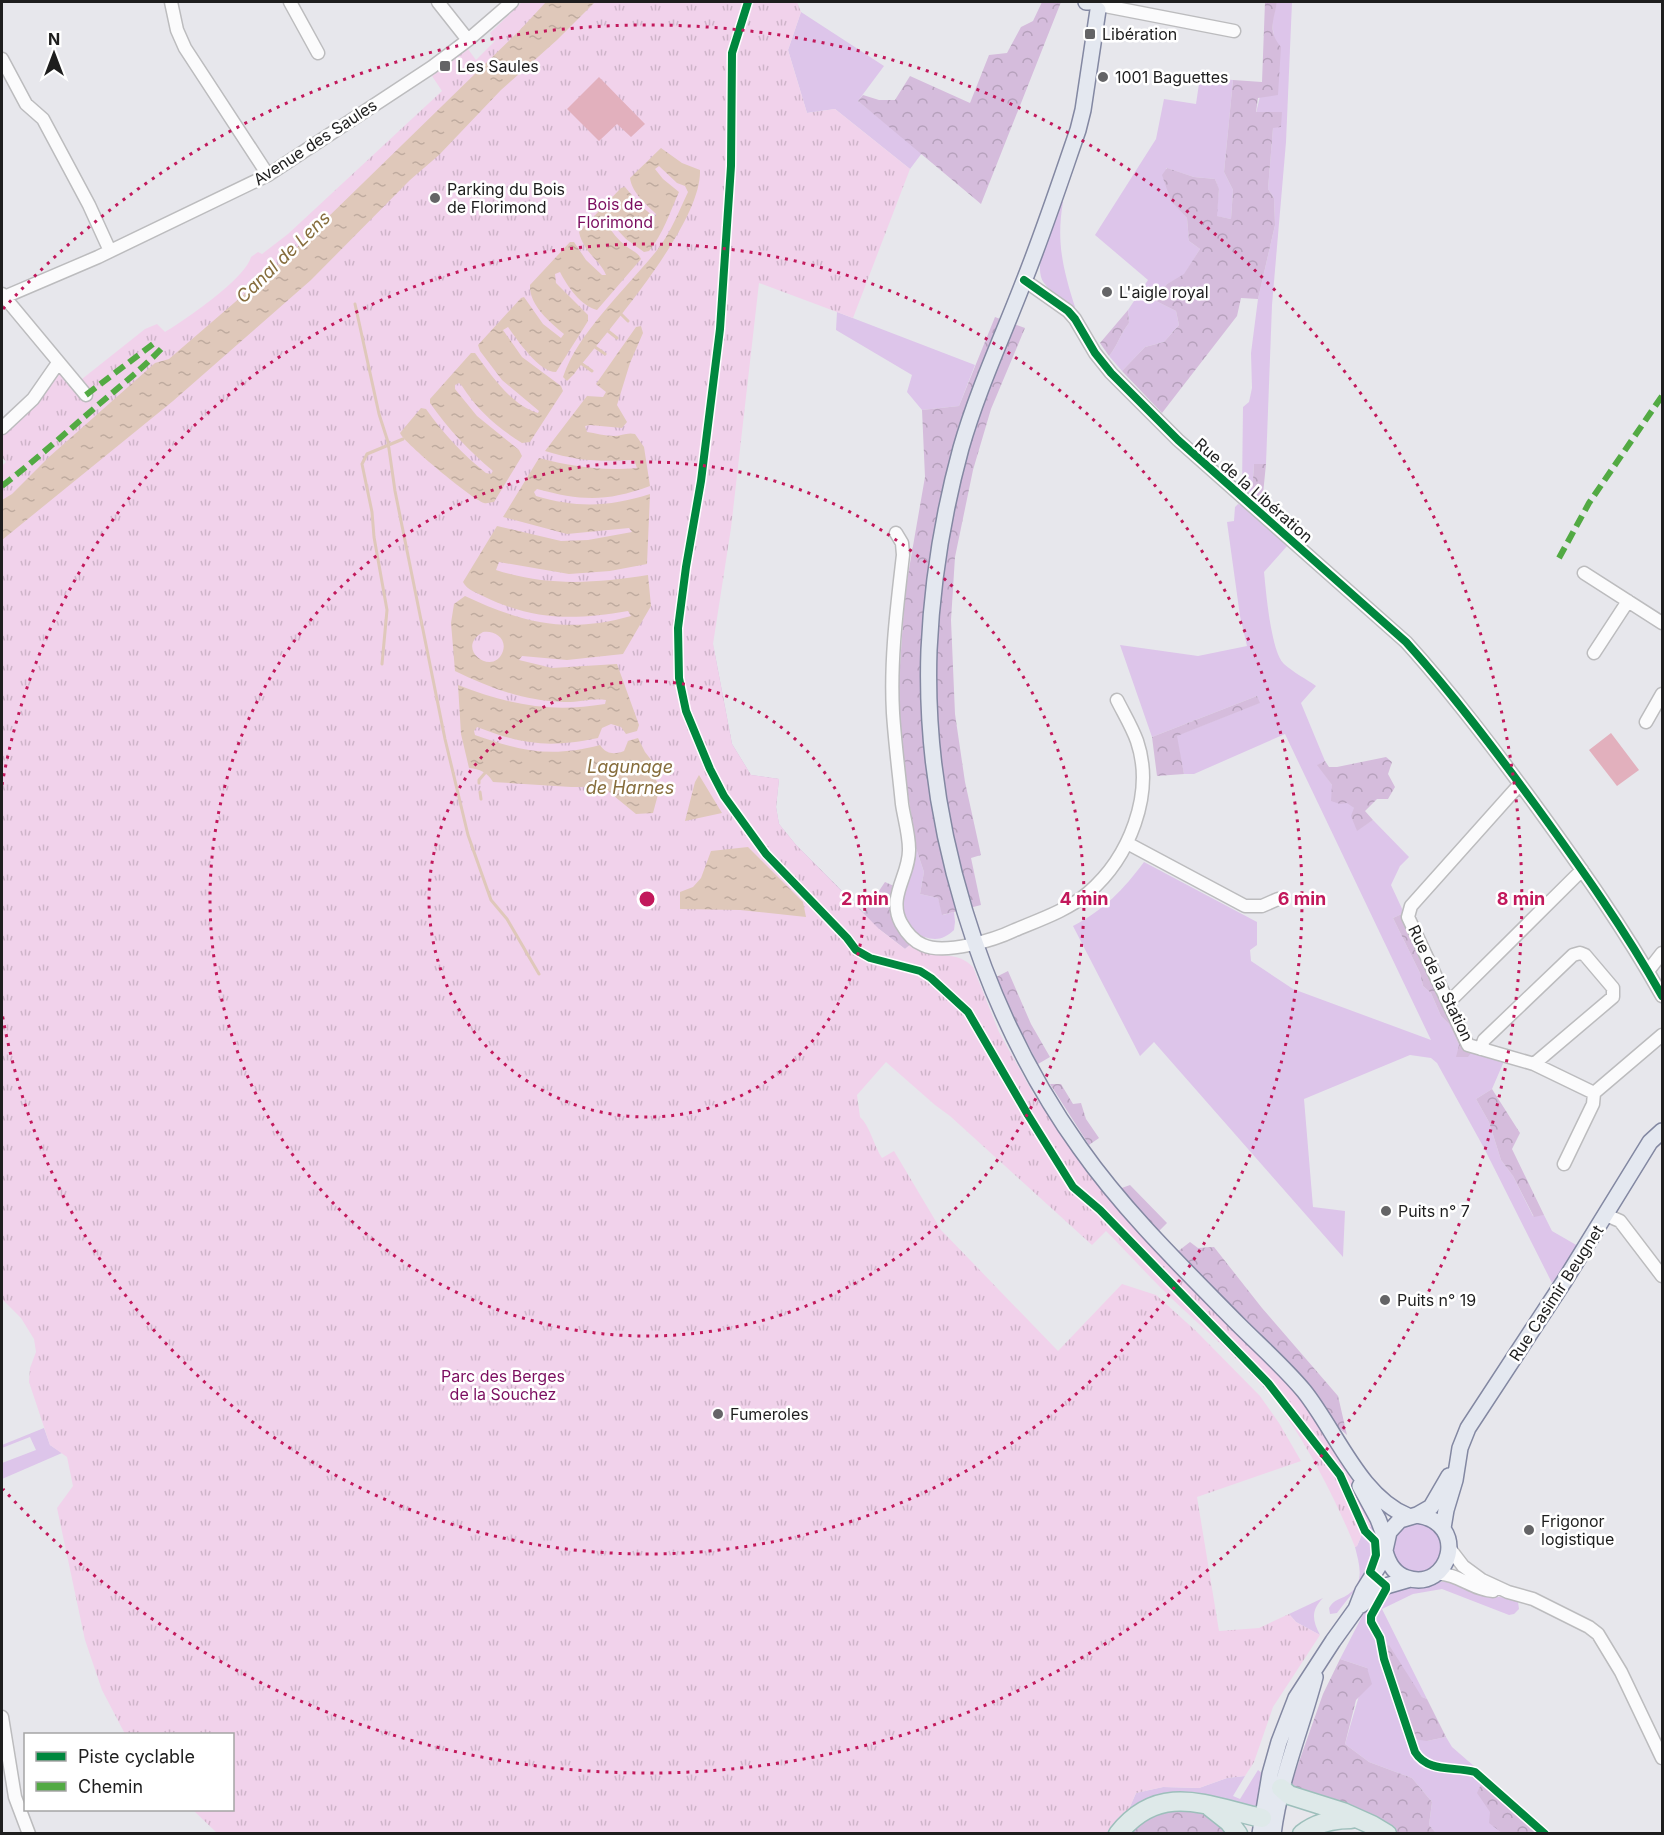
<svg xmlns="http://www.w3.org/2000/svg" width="1664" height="1835" font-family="Inter,sans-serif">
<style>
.grass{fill:#ddc5ea}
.forest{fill:url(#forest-crowns)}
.park{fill:url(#park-tufts)}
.pitch{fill:#e2b0bd}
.water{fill:url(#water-ripples);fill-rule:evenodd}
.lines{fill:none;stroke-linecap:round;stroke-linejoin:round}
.stream{stroke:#dfc8ba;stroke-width:3}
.minor-casing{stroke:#bcbcbe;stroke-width:15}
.major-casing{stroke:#8388a2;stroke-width:18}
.highway-casing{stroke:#9dbfbb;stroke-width:21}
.minor{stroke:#fbfbfc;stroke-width:12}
.major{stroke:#e4e8f0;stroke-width:15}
.highway{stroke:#dee9e9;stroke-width:18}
.quiet{stroke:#52aa43;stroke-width:6;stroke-dasharray:12 6;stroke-linecap:butt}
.cycleway-casing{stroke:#fff;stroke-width:11}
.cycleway{stroke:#00873e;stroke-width:8}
.ring{fill:none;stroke:#c2185b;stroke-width:3;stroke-dasharray:3 6}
.poi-dot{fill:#646466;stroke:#fff;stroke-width:2}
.labels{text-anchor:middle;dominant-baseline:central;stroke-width:5;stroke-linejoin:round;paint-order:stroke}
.poi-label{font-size:16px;fill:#1e1e1e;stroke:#fff;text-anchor:start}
.street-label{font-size:16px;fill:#1e1e1e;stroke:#fff}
.park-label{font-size:16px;fill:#7b0d5f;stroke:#fff}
.water-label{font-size:18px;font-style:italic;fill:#866d3c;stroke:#fff}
.centre{fill:#c2185b;stroke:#fff;stroke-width:3}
.ring-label{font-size:18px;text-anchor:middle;font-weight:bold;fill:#c2185b;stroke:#fff;stroke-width:5;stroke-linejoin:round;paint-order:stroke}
</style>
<defs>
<pattern id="forest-crowns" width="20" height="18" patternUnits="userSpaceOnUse" patternTransform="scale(1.5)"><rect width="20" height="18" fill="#d5bcdc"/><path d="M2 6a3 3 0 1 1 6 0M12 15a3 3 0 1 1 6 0" fill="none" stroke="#b6a1bc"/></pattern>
<pattern id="park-tufts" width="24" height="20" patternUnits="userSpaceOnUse" patternTransform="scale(1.5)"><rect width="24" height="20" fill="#f1d2eb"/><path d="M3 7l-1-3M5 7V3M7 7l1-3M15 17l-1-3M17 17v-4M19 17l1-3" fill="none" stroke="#ceb4c9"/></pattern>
<pattern id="water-ripples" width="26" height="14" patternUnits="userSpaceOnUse" patternTransform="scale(1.5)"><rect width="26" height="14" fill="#dfc8ba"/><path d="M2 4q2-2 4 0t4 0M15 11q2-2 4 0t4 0" fill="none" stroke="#bfab9f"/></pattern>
</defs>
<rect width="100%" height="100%" fill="#e7e7ec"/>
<!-- grass -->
<path class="grass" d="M1277 2H1292L1286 142 1272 305 1266 464H1254L1252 495 1242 488 1243 407 1249 402 1252 388 1251 353 1258 299 1275 225 1274 198 1268 189 1273 127 1282 112 1256 113 1274 38 1272 22Z
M801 12 884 66 858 101 922 153 910 169 835 109 807 113 788 50Z
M1200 77 1233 80 1224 172 1233 190 1231 219 1216 216 1219 190 1215 179 1194 177 1166 168 1171 200 1187 218 1189 241 1200 249 1184 275 1167 284 1154 300 1176 311 1179 325 1164 342 1145 347 1122 371 1109 356C1118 345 1120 334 1129 323L1128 310 1148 280 1095 235 1156 139 1164 99 1196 104Z
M1060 201 1063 202C1056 242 1063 269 1075 307L1073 309C1064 300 1051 293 1044 283 1031 266 1053 220 1060 201Z
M837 312 975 365 959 406 922 410 907 392 912 375 836 330Z
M1238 504 1244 506 1288 545 1264 572C1266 591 1271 652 1284 664 1293 672 1306 679 1316 686L1301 703 1325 761 1318 765 1332 785 1354 808 1357 830 1373 820 1409 857 1400 866 1391 885 1404 913 1393 918 1420 973 1423 986 1431 993 1441 1016 1449 1024 1459 1045 1457 1057 1473 1050 1505 1059 1492 1089 1476 1099 1489 1122 1501 1160 1513 1176 1533 1216 1544 1215 1552 1231 1578 1246 1552 1283 1484 1148 1437 1063 1431 1058 1410 1055 1304 1099 1313 1207 1345 1211 1343 1257 1154 1042 1140 1056 1073 926C1104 910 1124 889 1144 862L1257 922V945L1250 950 1251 961 1293 989 1431 1040 1285 734 1194 774H1184L1176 736 1259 703 1257 696 1152 737 1120 645 1198 656 1247 646 1240 616 1227 522 1234 521 1235 507Z
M916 848 924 872 920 894 938 898 943 915 954 912 955 922 954 930C944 939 937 941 924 937 885 921 911 876 916 848Z
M44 1428 50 1445 62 1453 2 1479V1463L36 1450 30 1437 2 1448V1445Z
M1392 1548a25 25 0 1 1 50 0a25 25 0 1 1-50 0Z
M1376 1523C1383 1559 1357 1587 1337 1613L1330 1614 1329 1608C1333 1601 1337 1600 1344 1597 1366 1585 1360 1567 1355 1547L1357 1546 1363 1532Z
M1450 1580 1486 1595 1514 1599 1518 1602 1519 1609 1514 1614 1509 1615 1442 1589 1413 1594 1382 1609 1427 1699 1422 1697 1386 1647 1387 1659 1427 1741 1446 1737 1452 1747 1551 1833H1436L1429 1825 1432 1802 1412 1778 1369 1762 1345 1744 1367 1668 1340 1659 1369 1603 1378 1594 1385 1596 1387 1592Z
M1323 1598C1311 1610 1312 1620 1320 1635L1296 1622 1289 1614Z
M1258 1770 1264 1775 1254 1812 1126 1816 1136 1793 1163 1787 1199 1788 1227 1778 1245 1776 1233 1796 1240 1799Z"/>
<!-- forest -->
<path class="forest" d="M1042 2H1061L981 204 858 101 863 95 879 100H895L910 76 970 103 989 55 1007 53 1021 27 1033 21Z
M1265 2H1277C1274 21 1267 30 1281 47L1278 95 1258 98 1256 112H1282L1281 127 1273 128 1268 189 1274 198 1275 225 1258 299 1241 298 1237 316 1162 413 1122 371 1145 347 1164 342 1179 325 1176 311 1154 300 1167 284 1184 274 1200 249 1189 241 1187 218 1171 201 1162 175 1167 168 1194 177 1215 179 1219 189 1217 216 1231 219 1233 190 1224 172 1233 80 1262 82Z
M1128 310 1129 323C1120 334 1118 345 1109 356L1100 343Z
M995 317 1025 328 991 409 973 470 955 557 951 620 955 714 965 782 981 855 971 858 981 905 942 915 938 898 920 894 924 872 916 848 905 774 899 712V680L905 592 925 477 922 410 959 406Z
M1254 464H1266L1262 504 1252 495Z
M713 644 732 744 751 775 779 779 776 807 779 824 796 845 864 913 885 882 894 886 911 944 905 949 879 929 864 933 729 775Z
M1257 696 1260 703 1177 736 1184 774 1157 776 1152 737Z
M1386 757 1392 762 1388 774 1395 787 1388 799H1377L1365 811 1373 820 1357 831 1351 816 1354 808 1347 803 1340 804 1331 801 1332 785 1317 765 1325 761 1329 767H1337Z
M1404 913 1473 1050 1468 1057H1456L1459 1045 1449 1024 1441 1016 1431 993 1423 986 1420 973 1393 918Z
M1008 971 1031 1024 1050 1057 1038 1064 1018 1026 996 977Z
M1050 1084H1061L1073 1104 1081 1103 1086 1119 1099 1138 1089 1145Z
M1492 1089 1520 1133 1512 1149 1544 1215 1534 1217 1513 1176 1501 1160 1489 1122 1476 1099Z
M1130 1185 1167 1223 1158 1232 1119 1189Z
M1190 1242 1198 1248 1214 1247 1262 1308 1338 1396 1347 1435 1331 1421 1307 1386 1177 1252Z
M1389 1645 1422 1697 1427 1699 1446 1737 1427 1741 1413 1739 1387 1659 1386 1647Z
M1340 1659 1367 1668 1372 1684 1356 1700 1345 1744 1369 1762 1412 1778 1432 1802 1429 1825 1436 1833H1392L1289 1790 1323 1694Z
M1482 1782 1535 1830 1534 1833H1502L1489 1823 1490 1812 1477 1793Z
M1167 1807 1206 1812 1232 1834H1128L1130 1831Z"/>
<!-- park -->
<path class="park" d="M522 2H797L801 12 788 50 807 113 835 109 910 169 853 318 759 283 731 528 713 644 732 744 751 775 779 779 776 807 779 824 796 845 879 929 905 949 911 944C918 948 925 953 933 954 950 957 960 954 973 967L999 1032 1034 1095 1075 1153 1289 1385C1324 1428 1349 1475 1376 1523L1363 1532 1357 1546 1355 1547C1336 1499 1299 1427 1265 1389 1233 1352 1195 1322 1160 1287 1142 1269 1125 1250 1106 1231L1092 1245 950 1116 935 1105 886 1062 857 1095 860 1117C870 1126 874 1146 882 1158L894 1151 941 1230 1058 1351 1122 1284 1156 1295 1196 1331 1260 1396 1279 1423 1301 1461 1197 1497 1219 1631 1259 1628 1289 1614 1296 1622 1320 1635 1273 1707 1254 1762 1245 1776 1227 1778 1199 1788 1163 1787 1136 1793 1126 1816 1113 1833H217L193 1810H232V1734H125L102 1690 85 1640 57 1508 73 1486 67 1457 50 1445 29 1382 30 1368 36 1352 34 1339 21 1318 2 1299V466L6 462 2 457V433L67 363 82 379 145 329 157 324 165 332C185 320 245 279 251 257L258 252 262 254 288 234 442 91 432 76 468 49 476 60 495 41 490 33Z"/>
<!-- pitch -->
<path class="pitch" d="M599 77 645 124 631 137 617 124 599 141 567 109Z
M1611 733 1639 770 1617 786 1589 750Z"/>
<!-- water -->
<path class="water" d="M546 2H595L557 40 501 90 439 155 410 180 311 280 173 401 2 540V500L12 494 49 457 155 363 169 359 284 260 519 31Z
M661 148 682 163 700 170C702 224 608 330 574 374L567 381 563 377C578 332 628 287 658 249 671 232 679 211 688 192L685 186 677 183 659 166 655 169 663 179 679 192C670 212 663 234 649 251L644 252 626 239 609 221H607L606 223C612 232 618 240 626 246 632 251 638 252 641 259L597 310C581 306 567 286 560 272L555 274 556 283 588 315V321L556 372C539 372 518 341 508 327L503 330 522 357 561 386 563 391 530 442 522 443C498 428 478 411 462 386L459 383 455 385V389L477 416 519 450 522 456 494 502C490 502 487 504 484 503 472 499 404 443 400 433L421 408 426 409C444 434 462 454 486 473L491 474 493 471C469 451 448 429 430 403V399L471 353H475C490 374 512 406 538 413L539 411 502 380 480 351 478 345 521 298 524 297 543 324 561 338 564 334C550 322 529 305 530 285L570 242H574L586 260 602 275H606C601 261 583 252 579 232L621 188 625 187 641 206 653 216H656V214C646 204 632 193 630 178Z
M641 326 643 333 630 363 617 405 627 422 622 428 590 425 585 426 587 432C595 433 605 436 614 436 621 436 627 432 635 434L644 447 650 486C606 502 582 501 537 489L534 492 536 496C577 508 609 507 650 494L647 564 610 571 569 574 499 562 496 570C548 587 596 583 648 575L651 606 623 654 567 660 522 656 519 660 552 668 617 664 639 725 637 731 626 734 621 727 611 724 602 728 598 738C550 748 523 745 477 727L474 731 475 735C521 751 551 758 600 745 606 754 614 755 624 751L628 741 638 738 645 752 652 761 656 780 660 787 653 813 636 814 603 787H571L493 782C487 772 480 769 469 768L461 734 458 685C509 705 551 713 605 704L606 700C595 697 576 703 564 702 524 701 490 688 455 671L451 623 454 604 465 596C522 623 568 634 631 616L628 611C575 620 535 621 485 597 477 593 467 590 463 582L497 526 561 541 588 540 632 532 629 528 567 534 503 517 539 458C574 467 601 471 637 468L634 460C599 462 578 461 545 451L587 396 603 397 606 392 596 384 636 327ZM483 632C494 630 507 638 503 651 494 678 453 649 483 632Z
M699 775 722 813 685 821 695 782Z
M748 847 803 902 806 917 740 910 680 909V892L693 887 701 878 711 851Z"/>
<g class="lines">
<!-- stream -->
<path class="stream" d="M355 304 379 414 388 442 395 491 445 739 468 835 491 900 507 919 539 974
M621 314 628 321
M608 331 617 338
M595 347 605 354
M582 364 592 371
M382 664 387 610 374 537 372 512 362 464 367 454 403 439
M479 783V780L485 773
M480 792 481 799"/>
<defs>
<path id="minor" d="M171 2 177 30 185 48 268 175
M290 2 318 53
M438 2 468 40
M1105 6 1234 31
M2 59 26 104 43 119 89 205 110 251
M1024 280 1068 311 1075 319 1095 353 1111 373 1178 440 1406 642C1453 694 1495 750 1536 806 1581 868 1625 930 1662 996
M2 294 86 395
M2 298 98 257 268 175 432 67 468 40 512 2
M2 428 33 399 58 363
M896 533 902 543 903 555C897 607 890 660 893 713 895 743 899 774 902 804 904 818 909 834 909 849 910 875 887 896 901 923 906 932 913 941 923 945 945 955 994 940 1015 930 1039 920 1068 910 1088 893 1129 858 1155 794 1137 741 1132 727 1124 714 1117 700
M1584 573 1662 623
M1594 653 1628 601
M1646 722 1662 694
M1520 784 1411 906 1408 917 1468 1045 1534 1064 1594 1093
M1127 843 1245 906H1262L1278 899
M1648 971 1662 953
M1448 1003 1582 870
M1481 1049 1484 1040 1573 955 1580 953 1585 955 1613 988V997L1534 1064
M1564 1164 1593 1104 1594 1093 1662 1035
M1606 1215 1620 1221 1662 1276
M1450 1549 1463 1566 1482 1580 1508 1592 1533 1599 1589 1627 1598 1634 1621 1672 1662 1758
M1435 1574C1457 1572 1472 1590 1493 1591
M2 1717 15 1797 29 1834"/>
<path id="major" d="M1086 2H1089
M1098 10 1083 110 1078 130C1060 182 1043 234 1022 286 1001 340 977 392 961 448 943 514 932 583 929 650 923 822 980 1008 1080 1148 1125 1212 1183 1268 1238 1324 1260 1346 1284 1367 1304 1391 1336 1431 1360 1497 1408 1516
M1360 1486 1378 1519 1386 1540
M1443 1528 1446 1510 1455 1480 1460 1448 1468 1428 1565 1280 1650 1142 1662 1131
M1385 1551C1388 1563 1394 1574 1407 1578 1450 1592 1470 1523 1417 1515
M1361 1605 1386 1586 1410 1579
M1260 1834 1270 1774 1279 1742 1296 1698 1333 1641 1356 1609 1363 1591 1383 1559 1389 1532 1400 1520 1417 1515 1431 1507 1449 1476
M1273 1834C1280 1779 1301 1730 1315 1677"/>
<path id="highway" d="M1281 1788 1289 1795 1343 1812 1372 1825 1387 1834
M1210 1807 1229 1822 1238 1834
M1118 1834C1160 1781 1207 1806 1262 1818
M1302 1834C1317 1822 1333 1819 1351 1819"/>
</defs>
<!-- minor casing -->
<use href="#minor" class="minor-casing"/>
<!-- major casing -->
<use href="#major" class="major-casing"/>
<!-- highway casing -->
<use href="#highway" class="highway-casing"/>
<!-- minor -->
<use href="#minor" class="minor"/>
<!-- major -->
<use href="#major" class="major"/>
<!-- highway -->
<use href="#highway" class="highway"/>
<!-- quiet -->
<path class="quiet" d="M86 395 157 341
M2 486C37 459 70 429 104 400 124 383 144 367 162 348
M1559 558 1589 503 1662 396"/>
<defs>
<path id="cycleway" d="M748 2 732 53 731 166 720 329 701 481 686 567 678 628 679 678 686 711 710 769 724 796 766 854 847 938 856 950 870 958 920 971 931 978 968 1012 1028 1115 1073 1187 1100 1210 1268 1383 1340 1475 1365 1531 1375 1541 1376 1555 1370 1572 1386 1586V1589L1371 1616V1622L1380 1638 1384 1659 1415 1752C1428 1773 1454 1766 1475 1772L1545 1834
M1024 280 1068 311 1075 319 1095 353 1111 373 1178 440 1406 642C1453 694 1495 750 1536 806 1581 868 1625 930 1662 996"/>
</defs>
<!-- cycleway casing -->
<use href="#cycleway" class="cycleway-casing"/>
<!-- cycleway -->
<use href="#cycleway" class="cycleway"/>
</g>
<!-- distance rings -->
<g class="ring">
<circle cx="647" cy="899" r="218"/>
<circle cx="647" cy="899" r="437"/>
<path d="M2 785A655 655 0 1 1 2 1013"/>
<path d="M3 309A874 874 0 1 1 3 1489"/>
</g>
<!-- markers -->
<g class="poi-dot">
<rect x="1084" y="28" width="12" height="12" rx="3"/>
<rect x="439" y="60" width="12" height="12" rx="3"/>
<circle cx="1103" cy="77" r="6"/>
<circle cx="435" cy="198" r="6"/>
<circle cx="1107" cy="292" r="6"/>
<circle cx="1386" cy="1211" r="6"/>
<circle cx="1385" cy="1300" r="6"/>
<circle cx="718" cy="1414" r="6"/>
<circle cx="1529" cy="1530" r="6"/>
</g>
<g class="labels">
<!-- poi labels -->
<g class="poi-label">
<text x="1102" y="34">Libération</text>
<text x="457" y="66">Les Saules</text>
<text x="1115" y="77">1001 Baguettes</text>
<text x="447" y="189">Parking du Bois<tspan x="447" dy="18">de Florimond</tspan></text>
<text x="1119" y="292">L'aigle royal</text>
<text x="1398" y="1211">Puits n° 7</text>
<text x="1397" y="1300">Puits n° 19</text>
<text x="730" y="1414">Fumeroles</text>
<text x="1541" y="1521">Frigonor<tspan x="1541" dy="18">logistique</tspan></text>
</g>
<!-- street labels -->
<g class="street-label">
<text transform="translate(315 142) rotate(-33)">Avenue des Saules</text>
<text transform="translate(1254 490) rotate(41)">Rue de la Libération</text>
<text transform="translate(1441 983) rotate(64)">Rue de la Station</text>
<text transform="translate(1556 1293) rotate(-57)">Rue Casimir Beugnet</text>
</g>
<!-- park labels -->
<g class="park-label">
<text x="615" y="204">Bois de<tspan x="615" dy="18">Florimond</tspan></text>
<text x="503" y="1376">Parc des Berges<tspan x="503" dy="18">de la Souchez</tspan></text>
</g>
<!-- water labels -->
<g class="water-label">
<text transform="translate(283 257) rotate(-44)">Canal de Lens</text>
<text x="630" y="766">Lagunage<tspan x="630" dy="21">de Harnes</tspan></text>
</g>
</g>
<circle cx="647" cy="899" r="9" class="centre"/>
<g class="ring-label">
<text x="865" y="905">2 min</text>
<text x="1084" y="905">4 min</text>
<text x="1302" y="905">6 min</text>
<text x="1521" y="905">8 min</text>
</g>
<!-- border -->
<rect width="1664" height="1835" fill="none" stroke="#1e1e1e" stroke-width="6"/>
<!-- legend -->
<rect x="24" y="1733" width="210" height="78" fill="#ffffff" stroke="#a5a5a5" stroke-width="1.5"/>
<rect x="36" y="1752" width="30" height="9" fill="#00873e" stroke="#a5a5a5" stroke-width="1.5"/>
<text x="78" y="1763" font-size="18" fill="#1e1e1e">Piste cyclable</text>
<rect x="36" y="1782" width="30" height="9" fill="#52aa43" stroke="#a5a5a5" stroke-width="1.5"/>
<text x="78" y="1793" font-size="18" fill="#1e1e1e">Chemin</text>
<!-- north arrow -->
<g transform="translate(54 54)" stroke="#ffffff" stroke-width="4.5" paint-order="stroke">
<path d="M0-4.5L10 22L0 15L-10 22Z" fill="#1e1e1e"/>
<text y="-9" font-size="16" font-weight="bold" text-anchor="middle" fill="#1e1e1e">N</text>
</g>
</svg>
